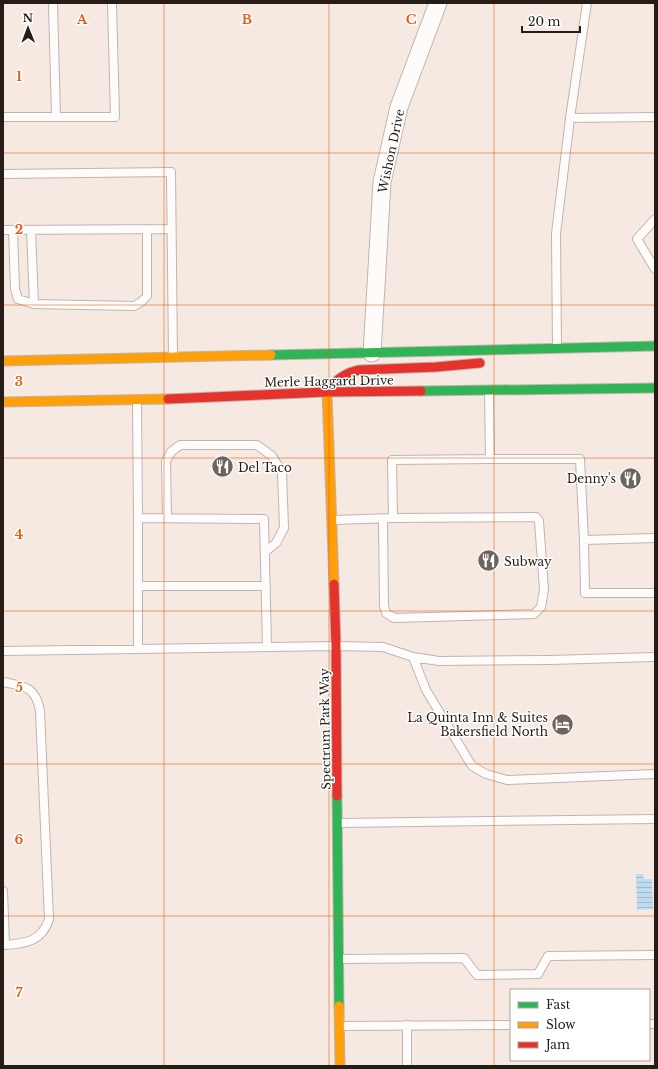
<svg xmlns="http://www.w3.org/2000/svg" width="658" height="1069" font-family="'Libre Baskerville',serif">
<style>
.water{fill:url(#water-rules)}
.lines{fill:none;stroke-linecap:round;stroke-linejoin:round}
.lane-casing{stroke:#c0b5ad;stroke-width:10}
.street-casing{stroke:#c0b5ad;stroke-width:19}
.fast-casing{stroke:#c0b5ad;stroke-width:11}
.slow-casing{stroke:#c0b5ad;stroke-width:11}
.jam-casing{stroke:#c0b5ad;stroke-width:11}
.lane{stroke:#fefcfa;stroke-width:8}
.street{stroke:#fefcfa;stroke-width:17}
.fast{stroke:#30b455;stroke-width:9}
.slow{stroke:#ff9f0a;stroke-width:9}
.jam{stroke:#e5322d;stroke-width:9}
.grid{fill:none;stroke:#e8590c;stroke-width:1;stroke-opacity:0.55}
.labels{text-anchor:middle;dominant-baseline:central;stroke-width:3;stroke-linejoin:round;paint-order:stroke}
.street-label{font-size:12px;fill:#271d16;stroke:#fff}
.poi-label{font-size:12px;fill:#271d16;stroke:#fff;text-anchor:start}
.grid-label{font-size:13px;text-anchor:middle;font-weight:bold;fill:#e8590c;stroke:#fff;stroke-width:3;stroke-linejoin:round;paint-order:stroke}
</style>
<defs>
<pattern id="water-rules" width="6" height="5" patternUnits="userSpaceOnUse"><rect width="6" height="5" fill="#bddcef"/><path d="M0 2.5h6" fill="none" stroke="#a2bccc"/></pattern>
</defs>
<rect width="100%" height="100%" fill="#f6e9e1"/>
<!-- water -->
<path class="water" d="M636 874H643L644 879H652L653 909 637 910Z"/>
<g class="lines">
<defs>
<path id="lane" d="M3 117H56L53 3
M56 117H115L112 3
M570 118 655 117
M3 174 171 172 173 357
M655 219 637 239 655 269
M3 230 171 229
M13 230 15 289 18 299 34 304 134 306 141 302 147 296V229
M31 230 34 304
M557 347 556 234 570 118 587 3
M137 402 138 518V649
M490 459H580L584 540 585 593H655
M138 518 264 519 267 647
M167 518 166 461 171 452 180 445H257L272 456 282 472 284 528 276 543 265 552
M383 519 384 606 386 613 394 618 534 614 541 607 544 590 539 521 536 517 393 518
M333 520 393 518 392 460 490 459 489 390
M584 540 655 538
M138 586H266
M3 651 336 646 383 647 413 657 439 661 549 660 655 657
M413 657 426 690 472 766 486 774 507 780 655 774
M3 682C25 686 36 687 40 711L49 919C42 942 24 944 3 945
M339 823 655 819
M3 891 5 945
M339 959 464 958 477 975 538 974 548 956 655 955
M649 1024H655
M407 1025V1066
M340 1026 511 1025"/>
<path id="street" d="M372 353 377 269 382 182 399 107 438 3"/>
<path id="fast" d="M271 355 655 346
M421 391 655 388
M337 796 339 1006"/>
<path id="slow" d="M3 361 271 355
M327 392 334 584
M3 402 168 399
M339 1006 340 1066"/>
<path id="jam" d="M327 392C335 380 345 373 359 370L436 367 480 363
M168 399 327 392 421 391
M334 584 336 646 337 796"/>
</defs>
<!-- lane casing -->
<use href="#lane" class="lane-casing"/>
<!-- street casing -->
<use href="#street" class="street-casing"/>
<!-- fast casing -->
<use href="#fast" class="fast-casing"/>
<!-- slow casing -->
<use href="#slow" class="slow-casing"/>
<!-- jam casing -->
<use href="#jam" class="jam-casing"/>
<!-- lane -->
<use href="#lane" class="lane"/>
<!-- street -->
<use href="#street" class="street"/>
<!-- fast -->
<use href="#fast" class="fast"/>
<!-- slow -->
<use href="#slow" class="slow"/>
<!-- jam -->
<use href="#jam" class="jam"/>
</g>
<!-- grid -->
<path class="grid" d="M164 3V1066M329 3V1066M494 3V1066M3 153H655M3 305H655M3 458H655M3 611H655M3 764H655M3 916H655"/>
<!-- icons -->
<defs>
<symbol id="restaurant-disc" viewBox="-11 -11 22 22"><circle r="9.5" fill="#6f645d" stroke="#fff"/><path d="M-5-6h1v4h1v-4h1v4h1v-4h1v5L-1.5 .5V6h-2V.5L-5-1ZM5-6V6H3V1.5H1.5Q1.5-4 5-6Z" fill="#fff"/></symbol>
<symbol id="hotel-disc" viewBox="-11 -11 22 22"><circle r="9.5" fill="#6f645d" stroke="#fff"/><path d="M-6-4.5h1.5V1H6V5H4.5V3h-9V5H-6ZM-4 0a1.8 1.8 0 1 1 3.6 0ZM.5 0V-2.5h3Q6-2.5 6 0Z" fill="#fff"/></symbol>
</defs>
<g fill-rule="evenodd">
<use href="#restaurant-disc" x="210" y="454" width="25" height="25"/>
<use href="#restaurant-disc" x="618" y="466" width="25" height="25"/>
<use href="#restaurant-disc" x="476" y="548" width="25" height="25"/>
<use href="#hotel-disc" x="550" y="712" width="25" height="25"/>
</g>
<g class="labels">
<!-- street labels -->
<g class="street-label">
<text transform="translate(391 151) rotate(-78)">Wishon Drive</text>
<text transform="translate(329 381) rotate(-1)">Merle Haggard Drive</text>
<text transform="translate(325 729) rotate(-91)">Spectrum Park Way</text>
</g>
<!-- poi labels -->
<g class="poi-label">
<text x="238" y="467">Del Taco</text>
<text x="616" y="478" text-anchor="end">Denny's</text>
<text x="504" y="561">Subway</text>
<text x="548" y="717" text-anchor="end">La Quinta Inn &amp; Suites<tspan x="548" dy="14">Bakersfield North</tspan></text>
</g>
</g>
<g class="grid-label">
<text x="82" y="24">A</text>
<text x="247" y="24">B</text>
<text x="411" y="24">C</text>
<text x="19" y="81">1</text>
<text x="19" y="234">2</text>
<text x="19" y="386">3</text>
<text x="19" y="539">4</text>
<text x="19" y="692">5</text>
<text x="19" y="844">6</text>
<text x="19" y="997">7</text>
</g>
<!-- border -->
<rect width="658" height="1069" fill="none" stroke="#271d16" stroke-width="8"/>
<!-- legend -->
<rect x="510" y="989" width="140" height="72" fill="#ffffff" stroke="#a9a5a2"/>
<rect x="518" y="1002" width="20" height="6" fill="#30b455" stroke="#a9a5a2"/>
<text x="546" y="1009" font-size="12" fill="#271d16">Fast</text>
<rect x="518" y="1022" width="20" height="6" fill="#ff9f0a" stroke="#a9a5a2"/>
<text x="546" y="1029" font-size="12" fill="#271d16">Slow</text>
<rect x="518" y="1042" width="20" height="6" fill="#e5322d" stroke="#a9a5a2"/>
<text x="546" y="1049" font-size="12" fill="#271d16">Jam</text>
<!-- north arrow -->
<g transform="translate(28 28) rotate(359)" stroke="#ffffff" stroke-width="3" paint-order="stroke">
<path d="M0-3L7 15L0 10L-7 15Z" fill="#271d16"/>
<text y="-6" font-size="11" font-weight="bold" text-anchor="middle" fill="#271d16">N</text>
</g>
<!-- scale -->
<path d="M522 26v6h58v-6" fill="none" stroke="#271d16" stroke-width="2"/>
<text x="528" y="26" font-size="12" fill="#271d16" stroke="#ffffff" stroke-width="3" paint-order="stroke">20 m</text>
</svg>
